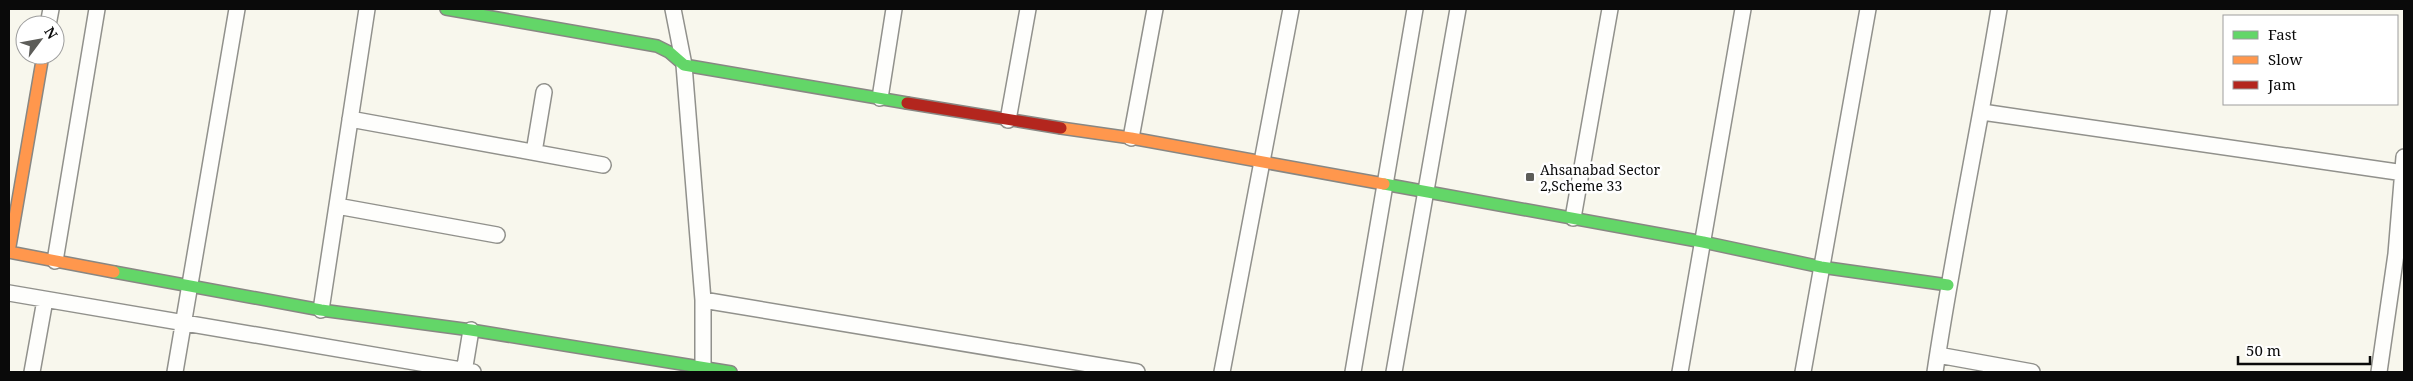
<svg xmlns="http://www.w3.org/2000/svg" width="2413" height="381" font-family="'Noto Serif',serif">
<style>
.lines{fill:none;stroke-linecap:round;stroke-linejoin:round}
.street-casing{stroke:#91918c;stroke-width:18}
.fast-casing{stroke:#888783;stroke-width:14}
.slow-casing{stroke:#888783;stroke-width:14}
.jam-casing{stroke:#888783;stroke-width:14}
.street{stroke:#fefefc;stroke-width:15}
.fast{stroke:#63d668;stroke-width:11}
.slow{stroke:#ff974d;stroke-width:11}
.jam{stroke:#b3261e;stroke-width:11}
.poi-dot{fill:#5d5d59;stroke:#fff;stroke-width:2}
.labels{text-anchor:middle;dominant-baseline:central;stroke-width:5;stroke-linejoin:round;paint-order:stroke}
.poi-label{font-size:14px;fill:#0a0a0a;stroke:#fff;text-anchor:start}
</style>
<rect width="100%" height="100%" fill="#f8f7ed"/>
<g class="lines">
<defs>
<path id="street" d="M673 9 684 65 703 300V372
M48 25 51 9
M880 98 894 9
M1982 112 2404 173
M350 119 603 165
M1008 120 1028 9
M1131 138 1155 9
M534 152 544 92
M337 206 497 235
M1573 218 1610 9
M55 261 97 9
M9 293 473 372
M703 300 1137 372
M321 310 367 9
M1938 355 2032 372
M32 372 45 300
M175 372 237 9
M464 372 471 330
M1222 372 1291 9
M1353 372 1415 9
M1394 372 1458 9
M1680 372 1743 9
M1803 372 1868 9
M1935 372C1953 251 1979 130 1999 9
M2379 372 2396 254 2404 157"/>
<path id="fast" d="M446 9 657 46 669 52 684 65 907 103
M1384 184 1703 242 1821 267 1948 285
M114 272 321 310 471 330 731 372"/>
<path id="slow" d="M43 55 9 252 114 272
M1061 128 1131 138 1384 184"/>
<path id="jam" d="M907 103 1061 128"/>
</defs>
<!-- street casing -->
<use href="#street" class="street-casing"/>
<!-- fast casing -->
<use href="#fast" class="fast-casing"/>
<!-- slow casing -->
<use href="#slow" class="slow-casing"/>
<!-- jam casing -->
<use href="#jam" class="jam-casing"/>
<!-- street -->
<use href="#street" class="street"/>
<!-- fast -->
<use href="#fast" class="fast"/>
<!-- slow -->
<use href="#slow" class="slow"/>
<!-- jam -->
<use href="#jam" class="jam"/>
</g>
<!-- markers -->
<rect class="poi-dot" x="1525" y="172" width="10" height="10" rx="2.5"/>
<g class="labels">
<!-- poi labels -->
<g class="poi-label">
<text x="1540" y="169">Ahsanabad Sector<tspan x="1540" dy="16">2,Scheme 33</tspan></text>
</g>
</g>
<!-- border -->
<rect width="2413" height="381" fill="none" stroke="#0a0a0a" stroke-width="20"/>
<!-- legend -->
<rect x="2223" y="15" width="175" height="90" fill="#ffffff" stroke="#9d9d9d"/>
<rect x="2233" y="31" width="25" height="8" fill="#63d668" stroke="#9d9d9d"/>
<text x="2268" y="40" font-size="15" fill="#0a0a0a">Fast</text>
<rect x="2233" y="56" width="25" height="8" fill="#ff974d" stroke="#9d9d9d"/>
<text x="2268" y="65" font-size="15" fill="#0a0a0a">Slow</text>
<rect x="2233" y="81" width="25" height="8" fill="#b3261e" stroke="#9d9d9d"/>
<text x="2268" y="90" font-size="15" fill="#0a0a0a">Jam</text>
<!-- north arrow -->
<g transform="translate(40 40) rotate(58)"><circle r="24" fill="#ffffff" stroke="#9d9d9d"/>
<path d="M0-4L9 19L0 12L-9 19Z" fill="#5d5d59"/>
<text y="-8" font-size="14" font-weight="bold" text-anchor="middle" fill="#0a0a0a">N</text>
</g>
<!-- scale -->
<path d="M2238 356v8h132v-8" fill="none" stroke="#0a0a0a" stroke-width="2.5"/>
<text x="2246" y="356" font-size="15" fill="#0a0a0a" stroke="#ffffff" stroke-width="4" paint-order="stroke">50 m</text>
</svg>
